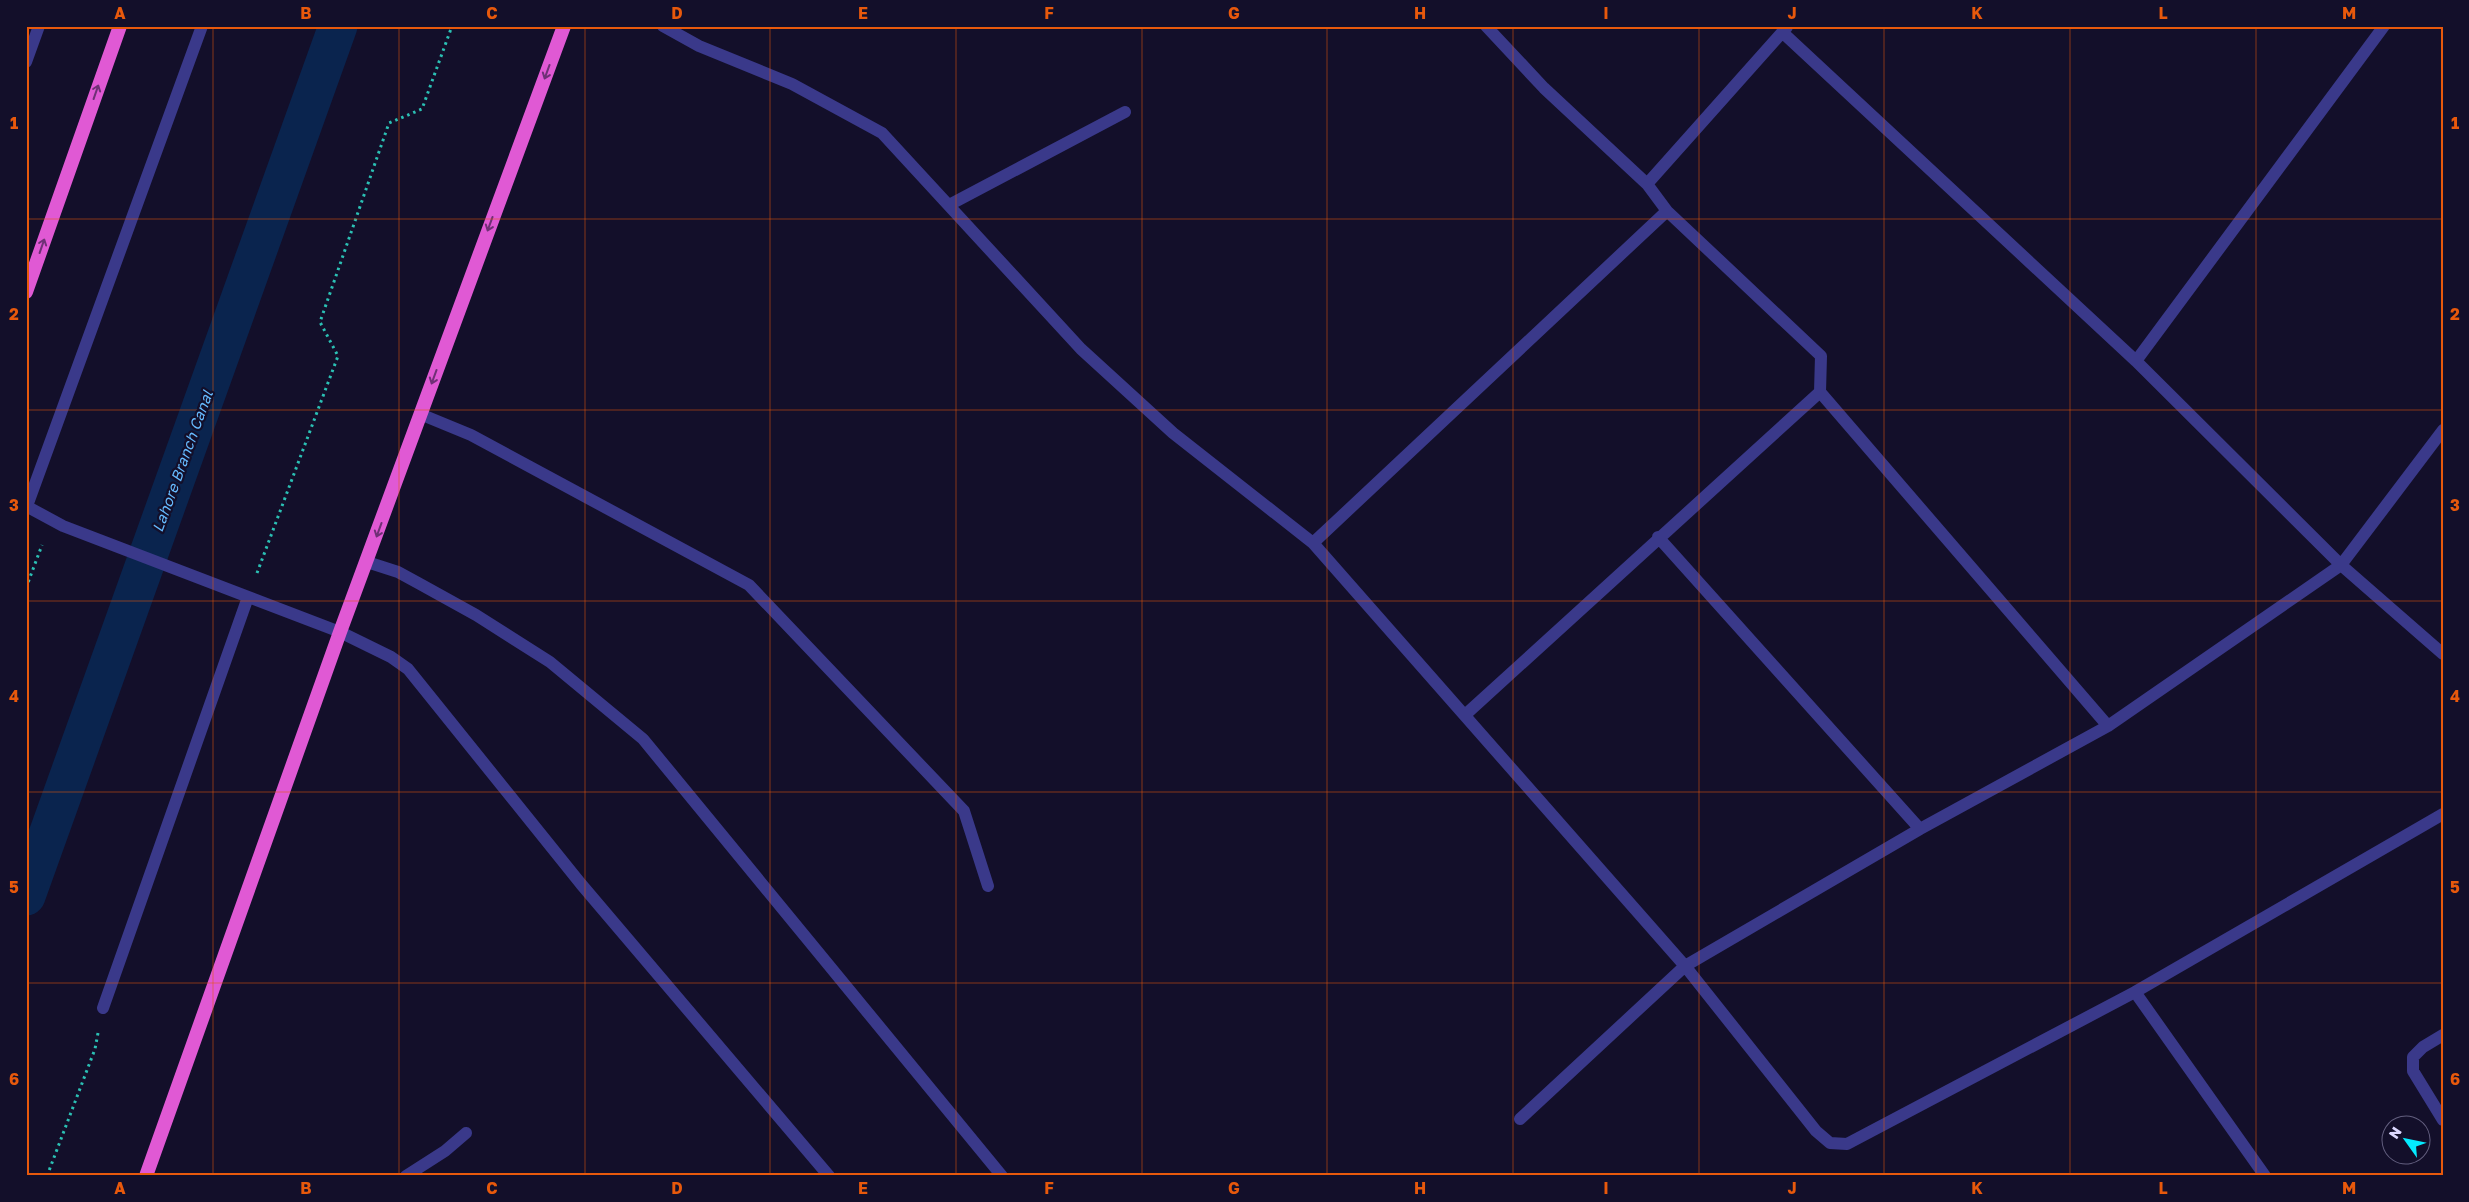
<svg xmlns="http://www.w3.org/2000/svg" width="2469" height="1202" font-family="'Golos Text',sans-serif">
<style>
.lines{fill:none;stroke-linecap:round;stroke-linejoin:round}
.canal{stroke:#0a244e;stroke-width:39}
.path{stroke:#2bc0b4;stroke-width:3;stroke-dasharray:2.5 4;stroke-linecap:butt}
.service{stroke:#3a398a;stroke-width:12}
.minor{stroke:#3a398a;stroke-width:12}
.trunk{stroke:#e059d4;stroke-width:14}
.oneway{stroke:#6f3076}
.grid{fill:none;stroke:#e8590c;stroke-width:1;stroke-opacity:0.55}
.labels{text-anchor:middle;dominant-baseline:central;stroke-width:4.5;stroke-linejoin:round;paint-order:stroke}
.water-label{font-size:15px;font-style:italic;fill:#6bf;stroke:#130f2a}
.neatline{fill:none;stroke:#e8590c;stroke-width:2}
.grid-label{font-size:16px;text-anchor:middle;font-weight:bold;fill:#e8590c}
</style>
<rect width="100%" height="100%" fill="#130f2a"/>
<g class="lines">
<!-- canal -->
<path class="canal" d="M26 896 338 26"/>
<!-- path -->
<path class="path" d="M257 573 338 356 320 322 389 123 422 109 452 26
M26 588 42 545
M47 1176 95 1049 98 1033"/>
<!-- service -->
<path class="service" d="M26 506 63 526 340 632 391 657 408 669 581 884 829 1176
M27 506 202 26
M103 1008 248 597
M406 1176 445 1151 466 1133"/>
<!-- minor -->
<path class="minor" d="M663 26 699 46 792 84 882 133 1081 349 1173 433 1313 543 1685 966 1816 1131 1830 1143 1847 1144 2135 992 2443 814
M1782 32 2136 361 2341 565 2443 654
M26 62 39 26
M1647 184 1787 27
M949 205 1125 112
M2136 361 2384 26
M1820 392 2108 726
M420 414 471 435 749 585 964 811 988 886
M1658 537 1920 829
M1313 543 1667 211
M367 562 398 572 420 584 476 615 550 662 643 739 1002 1176
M1465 715 1820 392 1821 356 1667 211 1647 184 1544 88 1486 26
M2135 992 2265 1176
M2443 1035 2423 1047 2413 1057V1071L2443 1120
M1520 1119 1685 966 1920 829 2108 726 2341 565 2443 430"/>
<!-- trunk -->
<path class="trunk" d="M26 292 120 26
M146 1176 340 632 564 26"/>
</g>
<!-- one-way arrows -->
<defs><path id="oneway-shaft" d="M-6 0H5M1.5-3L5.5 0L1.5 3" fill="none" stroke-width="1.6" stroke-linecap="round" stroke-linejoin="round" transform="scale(1.25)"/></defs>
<g class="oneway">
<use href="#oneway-shaft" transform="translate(547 72) rotate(110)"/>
<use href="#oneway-shaft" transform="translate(96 92) rotate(-71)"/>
<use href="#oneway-shaft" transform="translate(490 224) rotate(110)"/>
<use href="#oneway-shaft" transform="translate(42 246) rotate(-71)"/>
<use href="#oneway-shaft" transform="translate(434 377) rotate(110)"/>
<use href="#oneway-shaft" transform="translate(379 530) rotate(110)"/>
</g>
<!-- grid -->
<path class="grid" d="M213 26V1176M399 26V1176M585 26V1176M770 26V1176M956 26V1176M1142 26V1176M1327 26V1176M1513 26V1176M1699 26V1176M1884 26V1176M2070 26V1176M2256 26V1176M26 219H2443M26 410H2443M26 601H2443M26 792H2443M26 983H2443"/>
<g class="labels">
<!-- water labels -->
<g class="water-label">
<text transform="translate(182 461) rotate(-70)">Lahore Branch Canal</text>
</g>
</g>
<!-- border -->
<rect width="2469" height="1202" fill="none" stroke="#130f2a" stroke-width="55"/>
<!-- north arrow -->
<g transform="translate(2406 1140) rotate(303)"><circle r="24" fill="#130f2a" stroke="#635f7f"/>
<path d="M0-4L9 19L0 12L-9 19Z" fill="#04ebff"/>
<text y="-8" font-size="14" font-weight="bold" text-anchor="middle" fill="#dcd8ff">N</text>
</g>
<rect x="28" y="28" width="2414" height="1146" class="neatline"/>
<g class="grid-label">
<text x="120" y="19">A</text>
<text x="306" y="19">B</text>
<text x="492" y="19">C</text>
<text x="677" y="19">D</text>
<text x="863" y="19">E</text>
<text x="1049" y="19">F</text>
<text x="1234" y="19">G</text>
<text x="1420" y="19">H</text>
<text x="1606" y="19">I</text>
<text x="1792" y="19">J</text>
<text x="1977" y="19">K</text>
<text x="2163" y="19">L</text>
<text x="2349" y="19">M</text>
<text x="14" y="129">1</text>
<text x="2455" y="129">1</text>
<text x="14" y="320">2</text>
<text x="2455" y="320">2</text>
<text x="14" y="511">3</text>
<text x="2455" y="511">3</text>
<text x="14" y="702">4</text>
<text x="2455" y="702">4</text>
<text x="14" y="893">5</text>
<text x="2455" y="893">5</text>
<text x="14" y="1085">6</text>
<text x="2455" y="1085">6</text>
<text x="120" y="1194">A</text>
<text x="306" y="1194">B</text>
<text x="492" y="1194">C</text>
<text x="677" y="1194">D</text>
<text x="863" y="1194">E</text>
<text x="1049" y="1194">F</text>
<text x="1234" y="1194">G</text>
<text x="1420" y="1194">H</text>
<text x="1606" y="1194">I</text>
<text x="1792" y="1194">J</text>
<text x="1977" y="1194">K</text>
<text x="2163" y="1194">L</text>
<text x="2349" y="1194">M</text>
</g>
</svg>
